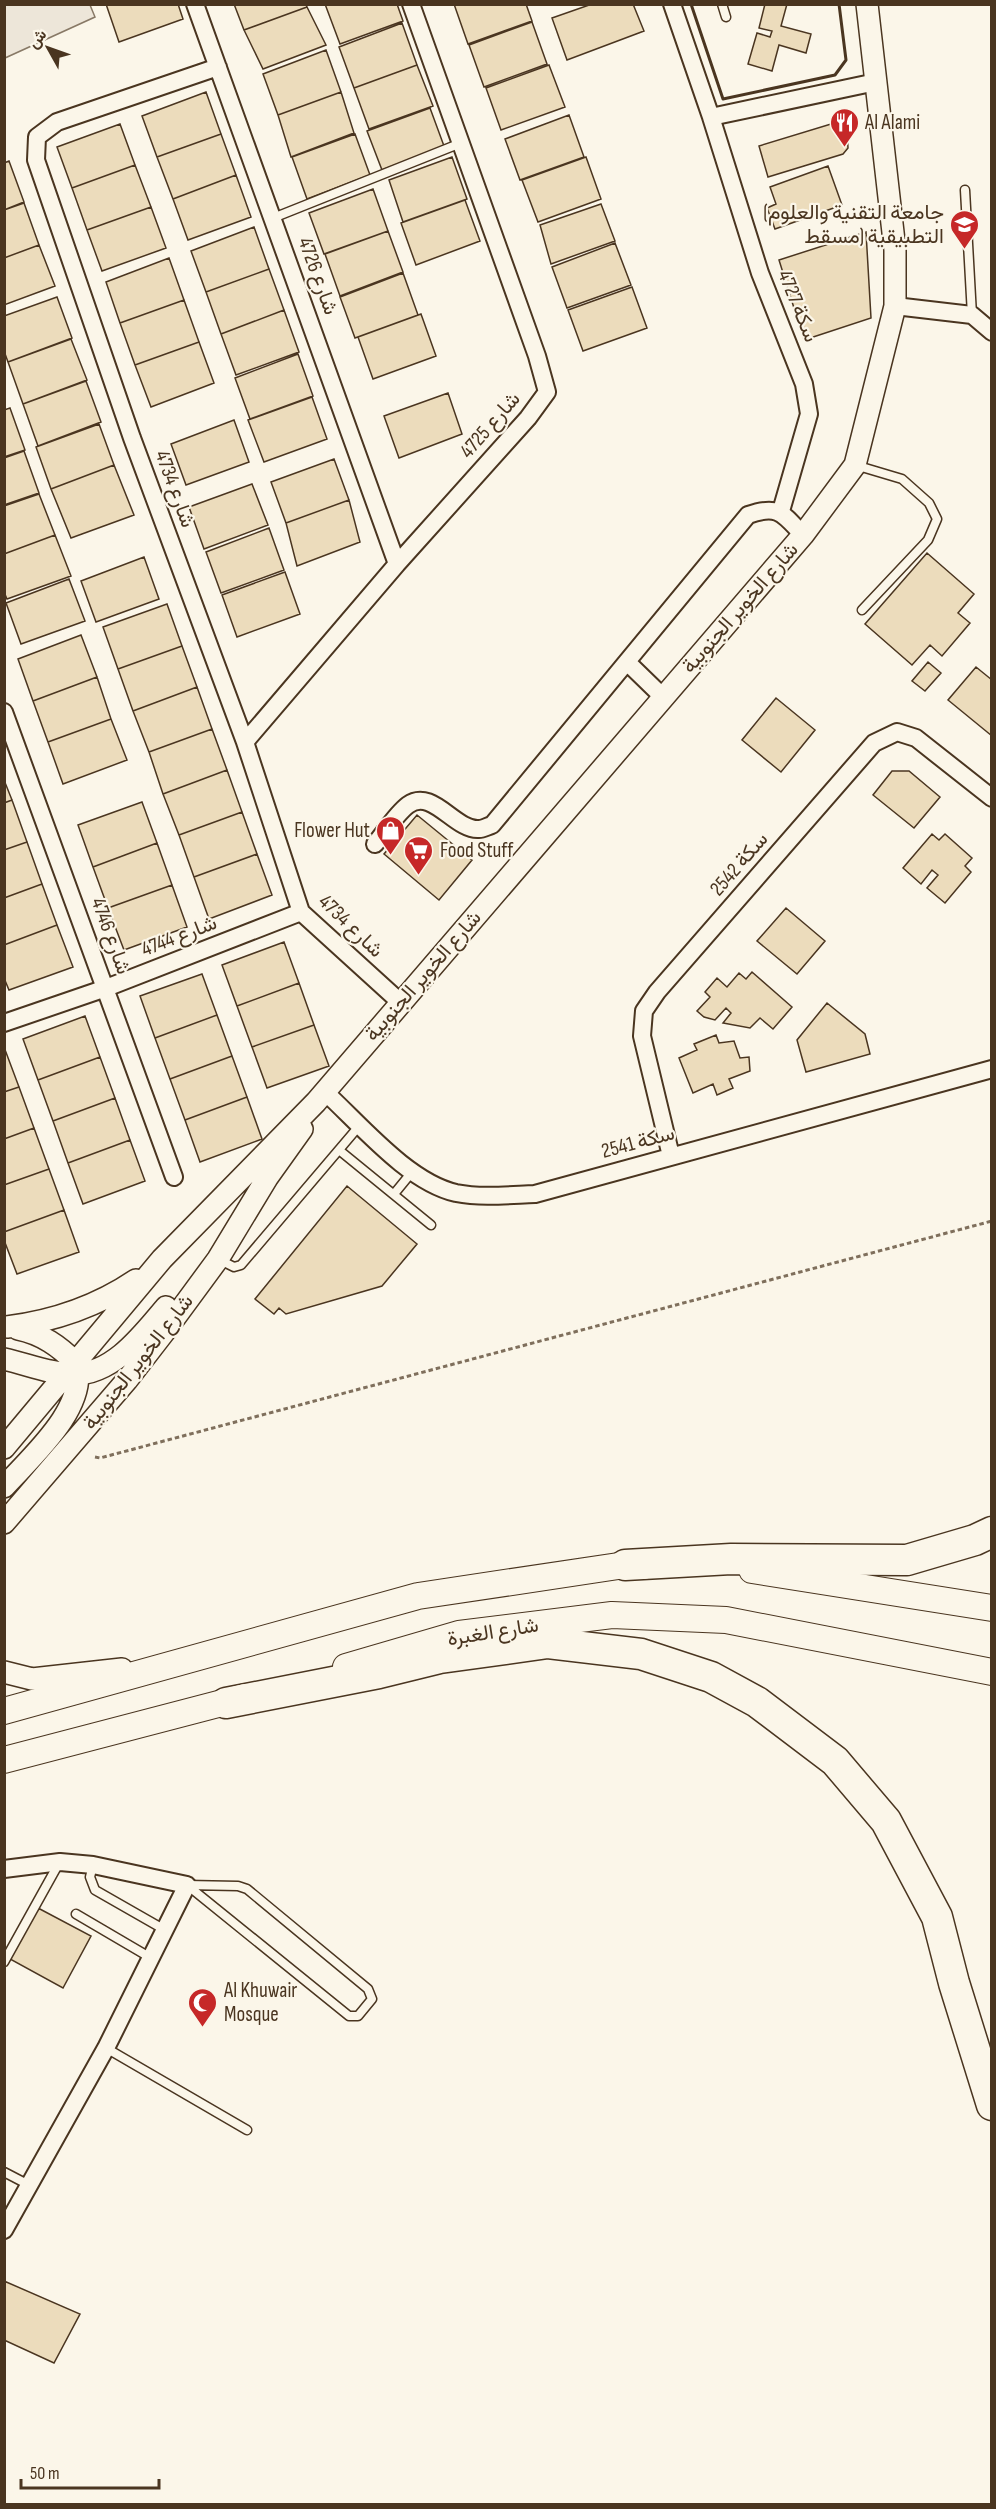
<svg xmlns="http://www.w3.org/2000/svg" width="996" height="2509" font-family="'Sofia Sans Condensed',Vazirmatn,sans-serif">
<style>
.green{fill:#ede6d9;stroke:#887966;stroke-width:1.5}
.building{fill:#ecdcbc;stroke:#4a3520;stroke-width:1.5}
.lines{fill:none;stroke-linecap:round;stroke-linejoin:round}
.service-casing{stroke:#4a3520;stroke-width:11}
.minor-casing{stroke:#4a3520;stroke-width:20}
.tertiary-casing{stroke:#4a3520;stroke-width:24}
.primary-casing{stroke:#4a3520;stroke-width:28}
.motorway-casing{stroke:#4a3520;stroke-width:33}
.path{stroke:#7f6f5c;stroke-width:3;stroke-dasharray:4.5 3;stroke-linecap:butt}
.service{stroke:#fbf6e9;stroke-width:8}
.minor{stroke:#fbf6e9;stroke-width:16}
.tertiary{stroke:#fbf6e9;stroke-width:21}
.primary{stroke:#fbf6e9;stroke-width:26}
.motorway{stroke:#fbf6e9;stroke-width:30}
.wall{stroke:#4a3520;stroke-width:3}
.labels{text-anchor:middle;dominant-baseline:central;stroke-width:4.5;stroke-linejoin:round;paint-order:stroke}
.poi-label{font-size:21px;fill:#4a3520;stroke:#fbf6e9;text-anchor:start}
.street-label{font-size:21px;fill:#4a3520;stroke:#fbf6e9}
</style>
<rect width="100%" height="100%" fill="#fbf6e9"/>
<!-- green -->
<path class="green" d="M4 5H90L95 17 5 58Z"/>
<!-- building -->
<path class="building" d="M106 4H178L183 19 119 42Z
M234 4H306L307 7 244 30Z
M325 4H397L403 21 340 44Z
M454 4H526L532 21 468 44Z
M592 4H633L644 31 567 60 552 18Z
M765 4H787L781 26 811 34 806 53 779 45 772 71 748 64 757 33 770 37 772 31 759 28Z
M307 7 326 45 263 69 244 30Z
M532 22 547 64 484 87 469 45Z
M402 23 417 65 354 88 339 47Z
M326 50 341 92 278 115 263 74Z
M417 65 433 106 369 129 354 88Z
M549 65 565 107 501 130 486 88Z
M206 92 221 134 157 157 142 116Z
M341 92 354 133 291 157 278 115Z
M430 108 444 146 382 170 367 131Z
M569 115 584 157 520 180 505 139Z
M120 124 135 165 72 188 57 147Z
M831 124H839L847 133 848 148 843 154 768 177 759 146Z
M221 134 236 175 173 199 157 157Z
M355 134 370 175 307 199 292 157Z
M452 157 467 199 403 222 389 180Z
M586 157 601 199 538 222 522 180Z
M9 161 24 202 4 210V163Z
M135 165 151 207 87 230 72 188Z
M828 166 842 205 775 229 767 208 776 204 770 187Z
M236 175 251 217 188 240 173 199Z
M373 189 388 231 324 254 309 213Z
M465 200 480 241 416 265 401 223Z
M24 203 39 245 4 258V210Z
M601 204 615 241 551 264 540 225Z
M151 207 166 248 102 271 87 230Z
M254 227 269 269 206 292 191 251Z
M388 231 403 272 340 296 325 254Z
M866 232 871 318 804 340 779 260Z
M615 243 631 285 567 308 552 267Z
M39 245 55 286 4 305V258Z
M169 258 184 300 120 323 106 282Z
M269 269 284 310 221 334 206 292Z
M403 273 418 315 355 338 340 297Z
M632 287 647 328 583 351 568 310Z
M57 297 72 338 8 362 4 351V316Z
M184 300 199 342 135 365 120 323Z
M284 310 299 352 236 375 221 334Z
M421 314 436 356 373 379 358 337Z
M71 339 87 380 23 404 8 362Z
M199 342 214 383 151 407 135 365Z
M298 354 313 396 250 419 235 378Z
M86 381 101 422 38 446 23 404Z
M448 393 462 434 399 458 384 416Z
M312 397 327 439 264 462 248 420Z
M10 408 25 450 4 457V410Z
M234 420 249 462 186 485 171 444Z
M99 424 114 465 51 489 36 447Z
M24 451 39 493 4 505V458Z
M334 459 349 500 286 523 271 482Z
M114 465 134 515 71 538 51 489Z
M252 484 268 525 204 549 189 507Z
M39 494 55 535 4 554V506Z
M349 500 360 542 297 566 286 523Z
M269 528 284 570 221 593 206 552Z
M55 535 71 576 7 599 4 592V554Z
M927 553 974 594 958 613 970 623 942 656 930 645 912 665 865 624Z
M144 557 159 599 96 622 81 581Z
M285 572 300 614 237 637 222 595Z
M69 579 85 621 21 644 6 603Z
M167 604 182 646 118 669 103 627Z
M81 635 97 677 33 701 18 659Z
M182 646 197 687 133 711 118 669Z
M928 662 941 673 925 691 912 681Z
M976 667 992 680V736L948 700Z
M97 677 111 719 48 742 33 701Z
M197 687 212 729 149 752 133 711Z
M776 698 815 730 781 772 742 740Z
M111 719 127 760 63 784 48 742Z
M212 729 227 770 163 794 149 752Z
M227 770 242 812 179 835 163 794Z
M892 771H909L940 797 914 828 873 795Z
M4 780 12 800 4 803Z
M12 800 27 842 4 850V803Z
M142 802 157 843 93 867 78 825Z
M242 812 257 854 194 877 179 835Z
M417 815 472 860 439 900 384 854Z
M932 834 939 840 945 834 972 858 965 866 971 872 945 903 927 888 938 875 932 870 921 884 903 868Z
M27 842 42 884 4 898V850Z
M157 843 172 885 108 908 93 867Z
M257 854 272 895 209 919 194 877Z
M42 884 57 925 4 945V898Z
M172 885 187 927 124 950 108 908Z
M786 908 825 941 797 974 757 941Z
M57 925 73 967 9 990 4 978V945Z
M284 942 299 983 237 1006 222 965Z
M752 972 792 1007 773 1029 760 1018 750 1028 723 1023 731 1013 726 1008 715 1020 704 1017 697 1011 710 997 705 992 717 978 727 987 739 973 746 979Z
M202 974 217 1015 155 1038 140 996Z
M299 983 314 1025 252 1047 237 1006Z
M827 1003 865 1034 870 1054 806 1072 797 1040Z
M217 1015 232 1056 170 1079 155 1038Z
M85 1016 100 1057 38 1080 23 1039Z
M314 1025 329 1066 267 1088 252 1047Z
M716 1035 719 1043 734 1041 740 1058 749 1057 750 1071 729 1079 733 1088 717 1095 713 1084 693 1093 679 1058 697 1050 694 1044Z
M4 1047 19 1087 4 1092Z
M232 1056 247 1097 185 1120 170 1079Z
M100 1057 115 1098 53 1121 38 1080Z
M19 1087 34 1128 4 1139V1092Z
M247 1097 262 1139 200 1162 185 1120Z
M115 1098 130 1140 68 1163 53 1121Z
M34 1128 49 1169 4 1185V1139Z
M130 1140 145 1181 83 1204 68 1163Z
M49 1169 64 1210 4 1232V1185Z
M347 1186 417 1244 382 1286 286 1314 279 1308 274 1314 255 1299Z
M64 1210 79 1252 17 1274 4 1240V1232Z
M38 1908 91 1936 63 1988 10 1959Z
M4 2281 80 2314 54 2363 4 2340Z"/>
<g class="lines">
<defs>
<path id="service" d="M722 4 726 17
M965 190 972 315
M273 218 461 143
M855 465 902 479 929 503 937 519 928 540 862 610
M339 1150 431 1225
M394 1194 412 1172
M218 1259 234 1267 241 1265 360 1125
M93 1865 90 1877 95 1890 165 1930
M187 1885 238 1886 247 1889 368 1989 372 1999 358 2016H349Z
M76 1914 151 1958
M4 1962 59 1863
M106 2048 247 2130
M4 2172 29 2185"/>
<path id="minor" d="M195 4 397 564
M672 4 711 117 760 273 804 384 809 414 781 511
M218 67 57 122 37 137 36 160 132 438 245 742 301 912 400 1002
M711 117 876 82
M895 306 972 315 992 332
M627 662 663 697
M4 712 174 1177
M245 742 397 564 528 418 547 392 537 356 411 4
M375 844C385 832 396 814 408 805 432 787 455 831 479 829 483 829 488 826 492 825L748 515C779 504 783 514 803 535
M4 1023 106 988 301 912
M325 1092C361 1125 408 1182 456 1193 482 1198 509 1195 535 1194L992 1069
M671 1156 642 1036 644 1011 657 992 874 743 897 732 916 738 992 798
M4 1869 60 1862 93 1865 187 1885 106 2048 4 2230"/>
<path id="tertiary" d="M7 1327C55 1321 96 1307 136 1280
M18 1329C42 1334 59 1346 76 1363
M4 1359C27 1364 50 1374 73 1374 113 1375 143 1334 166 1307
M4 1448 162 1259 316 1102 803 535 855 465 895 306V250L867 4
M4 1487C31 1457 89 1407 76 1363
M4 1523 127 1380 168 1327 218 1259 267 1178 302 1129
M4 1672 32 1679 122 1669"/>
<path id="primary" d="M752 1570 992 1608
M346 1667 459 1634 612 1615 726 1620 992 1672
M4 1711 418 1596 625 1565 643 1566
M4 1760 245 1697"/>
<path id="motorway" d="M625 1565 731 1559 907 1560 975 1540 992 1532
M226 1703 379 1673 440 1658 548 1643 641 1654 711 1677 757 1702 835 1761 886 1821 937 1917 954 1983 992 2105"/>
</defs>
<!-- service casing -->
<use href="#service" class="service-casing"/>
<!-- minor casing -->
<use href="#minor" class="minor-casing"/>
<!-- tertiary casing -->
<use href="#tertiary" class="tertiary-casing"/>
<!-- primary casing -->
<use href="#primary" class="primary-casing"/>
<!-- motorway casing -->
<use href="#motorway" class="motorway-casing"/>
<!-- path -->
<path class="path" d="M95 1457 100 1458 992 1221"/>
<!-- service -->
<use href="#service" class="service"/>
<!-- minor -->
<use href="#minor" class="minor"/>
<!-- tertiary -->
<use href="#tertiary" class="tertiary"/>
<!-- primary -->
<use href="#primary" class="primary"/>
<!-- motorway -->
<use href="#motorway" class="motorway"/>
<!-- wall -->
<path class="wall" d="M691 4 723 99 835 75 846 60 839 4"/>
</g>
<!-- icons -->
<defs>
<symbol id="restaurant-pin" viewBox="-11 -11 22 30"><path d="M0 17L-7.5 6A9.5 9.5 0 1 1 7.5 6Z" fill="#c62828" stroke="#fbf6e9"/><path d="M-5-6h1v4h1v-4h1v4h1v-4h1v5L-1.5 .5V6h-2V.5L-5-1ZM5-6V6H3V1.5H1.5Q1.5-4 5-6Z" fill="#fff"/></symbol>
<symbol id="university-pin" viewBox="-11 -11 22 30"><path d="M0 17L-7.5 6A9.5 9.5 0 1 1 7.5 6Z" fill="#c62828" stroke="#fbf6e9"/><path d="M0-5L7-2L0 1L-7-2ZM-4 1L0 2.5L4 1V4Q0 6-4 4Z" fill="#fff"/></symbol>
<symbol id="shop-pin" viewBox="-11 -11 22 30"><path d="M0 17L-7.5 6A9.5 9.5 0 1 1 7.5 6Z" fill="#c62828" stroke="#fbf6e9"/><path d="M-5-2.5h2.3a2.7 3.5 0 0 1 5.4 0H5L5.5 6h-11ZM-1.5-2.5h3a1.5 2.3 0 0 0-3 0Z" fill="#fff"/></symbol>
<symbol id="supermarket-pin" viewBox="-11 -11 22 30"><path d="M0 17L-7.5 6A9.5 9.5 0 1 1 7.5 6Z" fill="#c62828" stroke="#fbf6e9"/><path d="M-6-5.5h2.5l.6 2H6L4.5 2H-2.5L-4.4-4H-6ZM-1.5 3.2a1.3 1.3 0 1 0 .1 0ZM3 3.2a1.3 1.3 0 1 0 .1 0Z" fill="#fff"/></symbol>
<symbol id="mosque-pin" viewBox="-11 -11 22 30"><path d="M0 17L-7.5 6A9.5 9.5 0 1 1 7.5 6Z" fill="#c62828" stroke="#fbf6e9"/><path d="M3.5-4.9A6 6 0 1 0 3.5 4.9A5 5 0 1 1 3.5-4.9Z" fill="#fff"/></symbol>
</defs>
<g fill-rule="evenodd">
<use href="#restaurant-pin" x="828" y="106" width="33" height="45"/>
<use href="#university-pin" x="948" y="208" width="33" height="45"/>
<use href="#shop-pin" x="374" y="814" width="33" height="45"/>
<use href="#supermarket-pin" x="402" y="834" width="33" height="45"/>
<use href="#mosque-pin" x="186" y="1986" width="33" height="45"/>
</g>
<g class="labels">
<!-- poi labels -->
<g class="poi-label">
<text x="865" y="122">Al Alami</text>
<text x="944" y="212" text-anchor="end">(جامعة التقنية والعلوم<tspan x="944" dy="24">التطبيقية (مسقط</tspan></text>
<text x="370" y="830" text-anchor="end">Flower Hut</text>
<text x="440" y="850">Food Stuff</text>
<text x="224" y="1990">Al Khuwair<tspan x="224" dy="24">Mosque</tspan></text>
</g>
<!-- street labels -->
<g class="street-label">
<text transform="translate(318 276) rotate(70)">4726 شارع</text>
<text transform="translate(798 306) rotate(68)">سكة 4727</text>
<text transform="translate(490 425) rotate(-49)">4725 شارع</text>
<text transform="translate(175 489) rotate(70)">4734 شارع</text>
<text transform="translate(740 608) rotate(-49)">شارع الخوير الجنوبية</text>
<text transform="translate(739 864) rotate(-49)">سكة 2542</text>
<text transform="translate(351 926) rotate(44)">4734 شارع</text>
<text transform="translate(111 936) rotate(70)">4746 شارع</text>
<text transform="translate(179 936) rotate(-21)">4744 شارع</text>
<text transform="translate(423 976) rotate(-49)">شارع الخوير الجنوبية</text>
<text transform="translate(638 1142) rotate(-15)">سكة 2541</text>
<text transform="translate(138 1362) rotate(-52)">شارع الخوير الجنوبية</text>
<text transform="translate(493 1632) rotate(-9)">شارع الغبرة</text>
</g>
</g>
<!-- border -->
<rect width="996" height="2509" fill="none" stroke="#4a3520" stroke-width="12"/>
<!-- north arrow -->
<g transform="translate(48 48) rotate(310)" stroke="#fbf6e9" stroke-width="4.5" paint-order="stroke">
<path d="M0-4.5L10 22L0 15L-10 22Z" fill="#4a3520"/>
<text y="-9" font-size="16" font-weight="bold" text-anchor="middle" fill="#4a3520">ش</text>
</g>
<!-- scale -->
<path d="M21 2479v9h138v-9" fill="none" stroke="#4a3520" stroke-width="3"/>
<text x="30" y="2479" font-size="18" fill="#4a3520" stroke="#fbf6e9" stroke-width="4.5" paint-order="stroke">50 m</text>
</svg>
